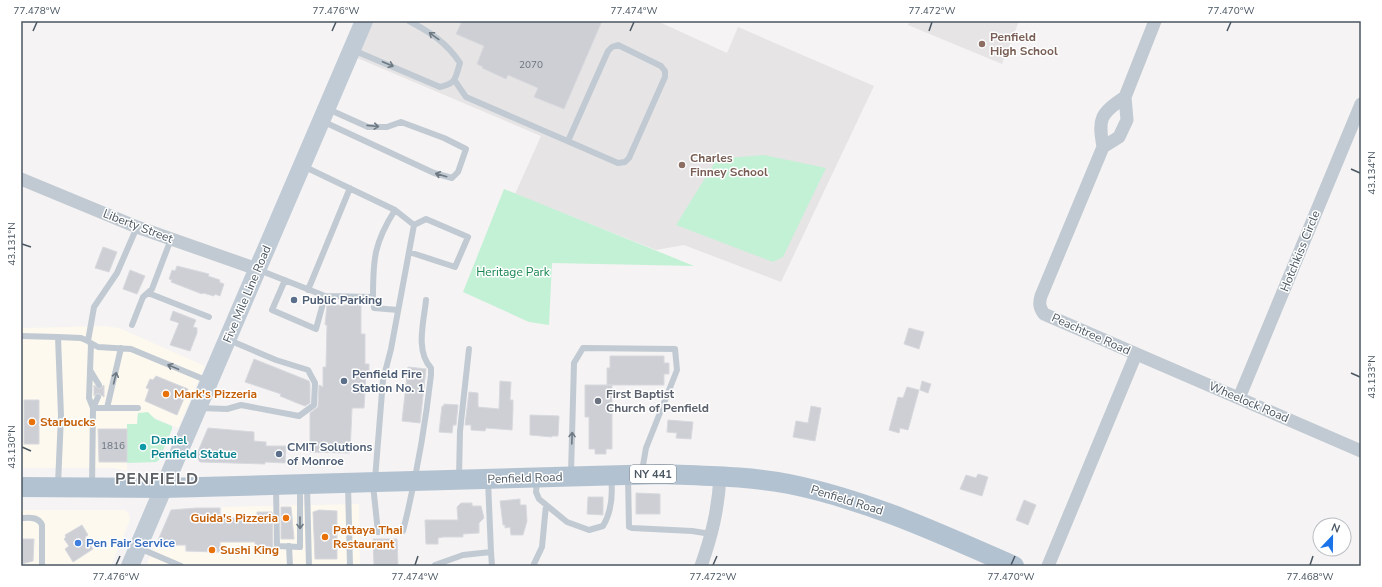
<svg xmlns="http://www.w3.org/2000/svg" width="1382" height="587" font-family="'Nunito Sans',sans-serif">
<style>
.commercial{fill:#fdf9ef}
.education{fill:#e6e4e5}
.green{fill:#c3f1d5}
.building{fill:#cdcfd5;stroke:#d7d9de}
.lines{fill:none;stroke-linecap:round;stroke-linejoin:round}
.lane{stroke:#c1cad2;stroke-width:6}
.street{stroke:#c1cad2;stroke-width:13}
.secondary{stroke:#c1cbd6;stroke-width:18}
.primary{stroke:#b3c2d1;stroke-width:20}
.oneway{stroke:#6e7983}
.ticks{fill:none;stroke:#4a5661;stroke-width:1.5}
.education-dot{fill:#8d6e63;stroke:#fff;stroke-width:1.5}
.service-dot{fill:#5c6f8a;stroke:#fff;stroke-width:1.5}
.food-dot{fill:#e8710a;stroke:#fff;stroke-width:1.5}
.worship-dot{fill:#6b7280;stroke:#fff;stroke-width:1.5}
.culture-dot{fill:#0f9aa8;stroke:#fff;stroke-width:1.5}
.shop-dot{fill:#3f7fe0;stroke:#fff;stroke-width:1.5}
.labels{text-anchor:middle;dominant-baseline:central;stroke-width:3;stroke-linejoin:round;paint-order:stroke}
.number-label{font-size:10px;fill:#6b747e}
.shield{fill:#fff;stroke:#808990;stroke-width:1}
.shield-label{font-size:11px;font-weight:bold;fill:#4a5661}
.education-label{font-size:12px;font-weight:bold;fill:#785e54;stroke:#fff;text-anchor:start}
.street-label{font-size:12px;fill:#4a5661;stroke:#fff}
.park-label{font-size:12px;fill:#17864f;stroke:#fff}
.service-label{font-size:12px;font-weight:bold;fill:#4e5e75;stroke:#fff;text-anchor:start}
.food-label{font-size:12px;font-weight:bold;fill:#c56008;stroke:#fff;text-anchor:start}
.worship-label{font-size:12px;font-weight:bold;fill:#5b616d;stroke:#fff;text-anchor:start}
.culture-label{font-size:12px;font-weight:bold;fill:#0d838f;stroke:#fff;text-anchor:start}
.shop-label{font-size:12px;font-weight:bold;fill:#366cbe;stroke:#fff;text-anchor:start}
.district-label{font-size:16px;font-weight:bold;letter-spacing:1px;fill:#5f6368;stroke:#fff}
.neatline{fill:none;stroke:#4a5661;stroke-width:1.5}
.ticks-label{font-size:10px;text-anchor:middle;fill:#4a5661}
</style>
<rect width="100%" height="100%" fill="#f5f3f3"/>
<!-- commercial -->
<path class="commercial" d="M103 326 119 328 205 366 178 428 151 416 137 415V424H127V471L114 468H21V328Z
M359 504 360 566H146L154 546H184L185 552 221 553 222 507Z
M21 510H125L129 514 130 520 111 566H21Z"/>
<!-- education -->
<path class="education" d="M371 21H657L727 53 738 27 874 86 781 282 684 245 656 250 515 194 541 136 355 57Z
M910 21H1019L1002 64 908 25Z"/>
<!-- green -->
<path class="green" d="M764 155 826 168 783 257 773 262 676 225 717 159Z
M504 189 694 266 552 263 549 325 529 322 463 292Z
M148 412 155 419 172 426V429L159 460 156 462 127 463V424H137L138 413Z"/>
<!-- building -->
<path class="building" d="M462 21H602L564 109 534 97 538 88 508 75 506 79 482 68 483 67 477 64 484 46 456 34Z
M103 247 117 252 109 272 95 268Z
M177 266 209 274 208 276 220 280 219 282 224 284 220 296 215 294 214 296 203 293 202 294 171 282 172 280 169 279 172 270 175 271Z
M130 270 145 276 137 294 123 289Z
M351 303 361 304V334H365V364H369V374H366L364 408H352L350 453 310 452V413L318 407 319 385 323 387V367H326L327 325H325L327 305H351Z
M173 311 196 320 193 327 197 328V333L190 351 170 345 179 323 170 320Z
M909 328 924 332 919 349 904 344Z
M610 356H664V363H669V374H664V385H607V368H610Z
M254 359 309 381 310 384V403L305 406 297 403 280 396 281 394 245 382Z
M408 367 426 369 420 423 402 421Z
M156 376 188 389 177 415 145 401 149 389 146 388 150 379 153 380Z
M500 381 511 382 510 400H513V410L512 430 486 428 485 431 471 430V425H465L469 392 478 393V407L499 409Z
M922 381 931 384 928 393 920 390Z
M94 385 99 389 104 385V397L98 393 94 396Z
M585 385H612V449H606V454H595V449H589V417H585Z
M907 387 919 390 908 430 900 428 899 433 889 430 898 397 903 398Z
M24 400H39V444H24Z
M444 404 458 405 456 425H453L452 433 439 432 442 406H444Z
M811 406 821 408 815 441 793 437 796 421 808 423Z
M530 415 559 416 558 436H552V437L530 435Z
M668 420 693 422 691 439 676 438 677 433 667 432Z
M208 428 254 432V441L266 442V446H286L285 463 265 462V464L200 462 196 456Z
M98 429H127V462H99Z
M978 474 988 477 982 496 960 489 966 475 976 478Z
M636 493 660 494V514H636Z
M588 497H603V515L587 514Z
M520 499V505H526L527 521 523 535H511L510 527 505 528V525H503L500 501Z
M1024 500 1036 505 1028 525 1016 520Z
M461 503H472V506H481L484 518 479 523V533L463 534V537H443L438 538V544H426L425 520H458L457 507Z
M281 507H291L294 539H281Z
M196 508H220V518H257V512H272L273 550H260V548H255V542H220V552L186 551V545H156L171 510Z
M319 510 337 511V559H315L313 512Z
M82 525 88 535 85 537 93 549 73 562 65 549 69 546 64 539 66 537 65 535Z
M21 539H34L33 561 21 564Z
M373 539H397L398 566H374Z"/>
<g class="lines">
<!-- lane -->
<path class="lane" d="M353 50 440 87C457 83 455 78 460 63 447 43 430 32 409 21
M455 81 466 97 618 163 625 162 629 158 665 77V71L661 66 618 45 612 47 608 51 568 141
M322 121 434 173 452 178 458 172 466 149 444 138 401 122 387 127H368L328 109
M303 166 395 210 414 225 391 349 383 380 375 479
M409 252 455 267 468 237 426 219 414 225
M259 270 325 296 373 297 374 308 398 310
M285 280 272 310 316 329 325 296
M308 290 350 188
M148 293 209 317
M373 297C373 259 374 243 395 210
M132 325 143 297 152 289 171 239
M21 336 58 337 61 416 58 484
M58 337 81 338 88 341 94 307 117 273 137 227
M89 342 98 347 131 349 208 381
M91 344 89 398 93 408 92 486
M90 370 99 385
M93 408H138
M93 408 98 397
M107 408 121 348
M200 408 227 409 241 405 299 416 314 405 315 383 308 370 276 360 229 340
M571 473 574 363 583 348 675 349 677 370 646 448 642 471
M459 477 460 431 469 349
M628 477 629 527 632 528 692 531 711 534
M537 481 536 492 539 499 567 522 589 530 603 526C612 511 613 494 611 477
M348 485 350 566
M373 485 378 532 403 531C416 479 425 428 431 375V368C415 351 424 321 426 300
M307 486 309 566
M276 487 277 546 300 547V486
M21 518C29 518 38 516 42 525V566
M289 546 290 566
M139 548 181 566
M491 552 492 566
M435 565 463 555 491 552 488 481
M533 566 542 547 546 505"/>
<!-- street -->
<path class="street" d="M1155 21 1125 97 1127 120 1119 137 1103 147 1041 296C1039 303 1039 307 1044 314L1361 451
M1103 147C1098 118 1100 114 1125 97
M21 179 137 227 257 269
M1239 398 1361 104
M701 566C712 535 718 510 720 477
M1048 566 1136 354"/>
<!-- secondary -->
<path class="secondary" d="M130 566 364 21"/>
<!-- primary -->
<path class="primary" d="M21 487 164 488 662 474C705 476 748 476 789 484 868 500 941 534 1014 566"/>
</g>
<!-- one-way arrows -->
<defs><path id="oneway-shaft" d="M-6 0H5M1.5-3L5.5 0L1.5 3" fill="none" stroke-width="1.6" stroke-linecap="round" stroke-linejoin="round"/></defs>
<g class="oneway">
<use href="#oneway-shaft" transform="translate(434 36) rotate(-144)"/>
<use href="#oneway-shaft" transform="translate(388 64) rotate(23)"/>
<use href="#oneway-shaft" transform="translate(373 126) rotate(6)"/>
<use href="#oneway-shaft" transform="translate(441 175) rotate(-164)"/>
<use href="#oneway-shaft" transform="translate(173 367) rotate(-157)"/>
<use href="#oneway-shaft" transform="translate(115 378) rotate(-76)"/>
<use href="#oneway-shaft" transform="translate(572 438) rotate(-88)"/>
<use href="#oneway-shaft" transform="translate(300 523) rotate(90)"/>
</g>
<!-- ticks -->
<path class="ticks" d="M33 31 37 22M332 31 336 22M630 31 634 22M929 31 932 22M1227 31 1231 22M1351 169 1360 173M22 244 31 247M1351 373 1360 377M22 447 31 451M116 565 120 556M415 565 418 556M713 565 717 556M1011 565 1015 556M1310 565 1313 556"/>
<!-- markers -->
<g class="education-dot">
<circle cx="982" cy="44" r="4"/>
<circle cx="682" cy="165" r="4"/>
</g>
<g class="service-dot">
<circle cx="294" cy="300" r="4"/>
<circle cx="344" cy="381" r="4"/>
<circle cx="279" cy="454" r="4"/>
</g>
<g class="food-dot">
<circle cx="166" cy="394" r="4"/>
<circle cx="32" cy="422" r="4"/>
<circle cx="286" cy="518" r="4"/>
<circle cx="325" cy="537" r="4"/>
<circle cx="212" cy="550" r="4"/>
</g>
<circle class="worship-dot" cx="598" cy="401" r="4"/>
<circle class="culture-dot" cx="143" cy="447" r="4"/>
<circle class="shop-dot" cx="78" cy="543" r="4"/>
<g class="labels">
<!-- number labels -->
<g class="number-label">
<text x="531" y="65">2070</text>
<text x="113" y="446">1816</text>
</g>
<!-- shield labels -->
<rect class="shield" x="630" y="465" width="46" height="18" rx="3"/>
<g class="shield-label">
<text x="653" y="474">NY 441</text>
</g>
<!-- education labels -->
<g class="education-label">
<text x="990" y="37">Penfield<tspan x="990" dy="14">High School</tspan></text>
<text x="690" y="158">Charles<tspan x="690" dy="14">Finney School</tspan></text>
</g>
<!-- street labels -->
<g class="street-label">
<text transform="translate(138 226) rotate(21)">Liberty Street</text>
<text transform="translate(1300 251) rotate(-68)">Hotchkiss Circle</text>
<text transform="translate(247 294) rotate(-67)">Five Mile Line Road</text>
<text transform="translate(1091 334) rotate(24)">Peachtree Road</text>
<text transform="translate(1249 402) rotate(23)">Wheelock Road</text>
<text transform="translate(525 478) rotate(-2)">Penfield Road</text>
<text transform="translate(847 500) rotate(17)">Penfield Road</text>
</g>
<!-- park labels -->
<g class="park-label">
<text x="513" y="272">Heritage Park</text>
</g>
<!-- service labels -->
<g class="service-label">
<text x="302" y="300">Public Parking</text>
<text x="352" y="374">Penfield Fire<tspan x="352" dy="14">Station No. 1</tspan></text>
<text x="287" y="447">CMIT Solutions<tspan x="287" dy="14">of Monroe</tspan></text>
</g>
<!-- food labels -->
<g class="food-label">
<text x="174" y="394">Mark's Pizzeria</text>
<text x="40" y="422">Starbucks</text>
<text x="278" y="518" text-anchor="end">Guida's Pizzeria</text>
<text x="333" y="530">Pattaya Thai<tspan x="333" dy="14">Restaurant</tspan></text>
<text x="220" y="550">Sushi King</text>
</g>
<!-- worship labels -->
<g class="worship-label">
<text x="606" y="394">First Baptist<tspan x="606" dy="14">Church of Penfield</tspan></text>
</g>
<!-- culture labels -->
<g class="culture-label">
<text x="151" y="440">Daniel<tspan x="151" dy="14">Penfield Statue</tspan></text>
</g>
<!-- shop labels -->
<g class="shop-label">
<text x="86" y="543">Pen Fair Service</text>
</g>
<!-- district labels -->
<g class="district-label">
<text x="157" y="479">PENFIELD</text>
</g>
</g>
<!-- border -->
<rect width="1382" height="587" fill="none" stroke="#ffffff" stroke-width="44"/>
<!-- north arrow -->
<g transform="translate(1332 537) rotate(22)"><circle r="19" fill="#ffffff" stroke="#b7bbc0"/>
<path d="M0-3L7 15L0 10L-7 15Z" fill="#1a73e8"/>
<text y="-6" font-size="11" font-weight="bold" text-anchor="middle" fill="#4a5661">N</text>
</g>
<rect x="22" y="22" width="1338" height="543" class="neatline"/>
<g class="ticks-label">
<text x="37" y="14">77.478°W</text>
<text x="336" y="14">77.476°W</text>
<text x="634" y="14">77.474°W</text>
<text x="932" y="14">77.472°W</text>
<text x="1231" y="14">77.470°W</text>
<text transform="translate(1371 173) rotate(-90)" y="4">43.134°N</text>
<text transform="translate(11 244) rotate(-90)" y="4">43.131°N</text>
<text transform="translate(1371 377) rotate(-90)" y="4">43.133°N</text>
<text transform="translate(11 447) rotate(-90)" y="4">43.130°N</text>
<text x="116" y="580">77.476°W</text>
<text x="415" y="580">77.474°W</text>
<text x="713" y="580">77.472°W</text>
<text x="1011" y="580">77.470°W</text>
<text x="1310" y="580">77.468°W</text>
</g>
</svg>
